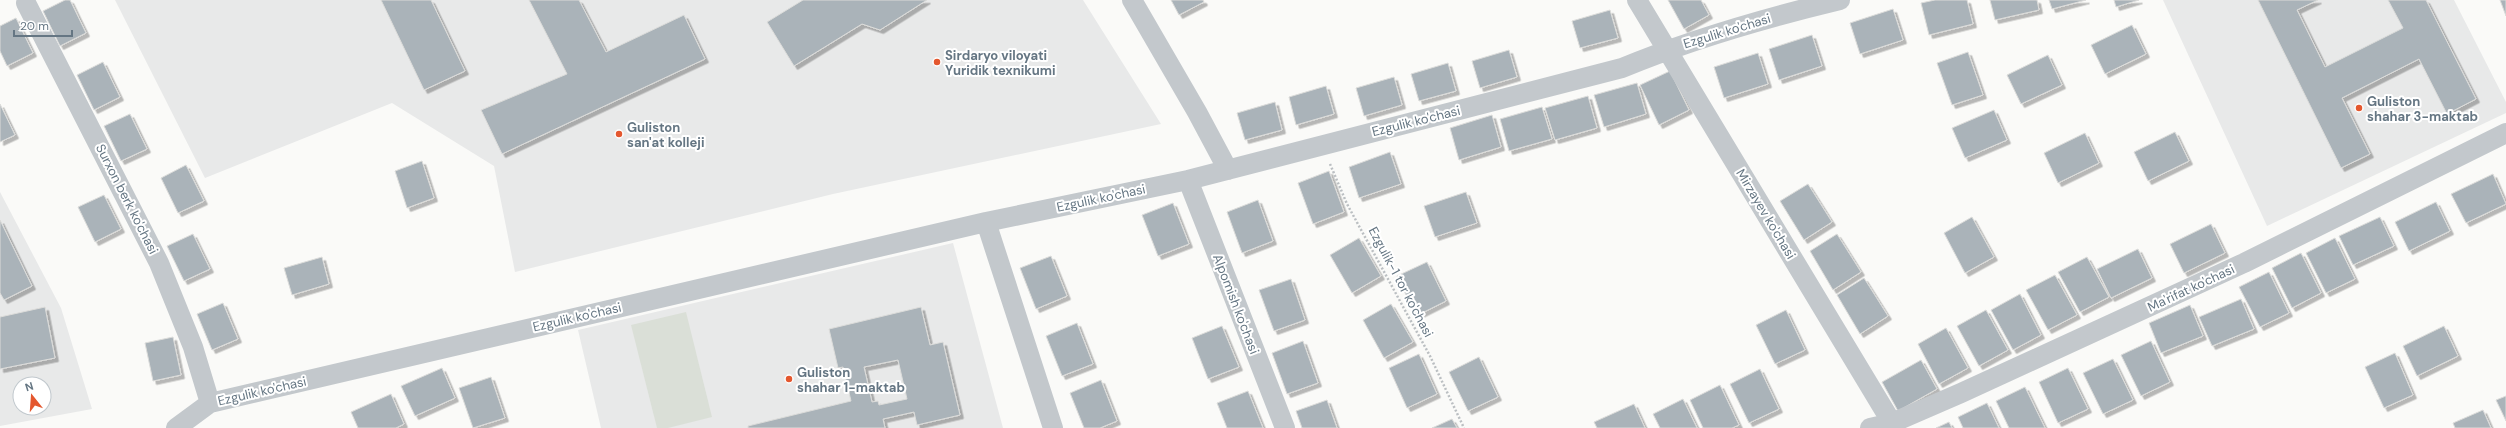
<svg xmlns="http://www.w3.org/2000/svg" width="2506" height="428" font-family="'DM Sans',sans-serif">
<style>
.built{fill:#e8e9e9;fill-rule:evenodd}
.green{fill:#dadfd7}
.building{fill:#aab3b9;stroke:#dcdcda;fill-rule:evenodd;filter:url(#shadow)}
.lines{fill:none;stroke-linecap:round;stroke-linejoin:round}
.path{stroke:#bbbfc2;stroke-width:2.5;stroke-dasharray:2 2;stroke-linecap:butt}
.street{stroke:#c3c8cc;stroke-width:20}
.poi-dot{fill:#e4572e;stroke:#fff;stroke-width:1.5}
.labels{text-anchor:middle;dominant-baseline:central;stroke-width:4;stroke-linejoin:round;paint-order:stroke}
.street-label{font-size:13px;fill:#657683;stroke:#fff}
.poi-label{font-size:13px;font-weight:bold;fill:#657683;stroke:#fff;text-anchor:start}
</style>
<defs>
<filter id="shadow"><feDropShadow dx="3.5" dy="3.5" stdDeviation="0" flood-color="#0004"/></filter>
</defs>
<rect width="100%" height="100%" fill="#fafaf8"/>
<!-- built -->
<path class="built" d="M115 0H1083L1161 124 833 194 515 272 494 166 392 103 205 178Z
M2163 0H2454L2506 102V113L2267 226Z
M0 192 61 308 92 409 0 426ZM20 384H44V408H20Z
M953 243 1003 428H601L578 330Z"/>
<!-- green -->
<path class="green" d="M686 312 712 417 668 428H657L631 325Z"/>
<!-- building -->
<path class="building" d="M65 0H70L86 33 60 46 43 11Z
M381 0H431L465 71 424 90Z
M529 0H579L606 52 684 15 705 59 502 154 481 110 567 74Z
M803 0H927L880 30 862 24 794 66 767 22Z
M1171 0H1203L1204 2 1179 15Z
M1668 0H1701L1709 15 1684 29Z
M1935 0H1967L1973 24 1929 35 1921 3Z
M1990 0H2037L2039 10 1995 20Z
M2049 0H2086L2052 9Z
M2114 0H2139L2116 7Z
M2258 0H2318L2297 10 2325 67 2403 28 2388 0H2426L2476 99 2447 114 2419 59 2342 98 2370 154 2341 168Z
M2500 0H2506V16Z
M1893 9 1903 40 1860 54 1850 23Z
M1610 10 1618 38 1580 48 1572 21Z
M16 18 33 53 7 66 0 51V26Z
M2132 25 2146 54 2105 74 2091 45Z
M1812 35 1822 66 1779 80 1769 49Z
M1509 50 1517 77 1480 88 1472 61Z
M1968 52 1983 95 1952 105 1937 63Z
M1758 53 1768 84 1724 98 1714 67Z
M2048 55 2062 85 2021 104 2007 75Z
M103 62 120 97 94 110 77 75Z
M1448 63 1456 91 1419 101 1411 74Z
M1670 71 1689 110 1659 125 1640 85Z
M1394 77 1402 105 1364 116 1356 88Z
M1637 83 1646 114 1604 127 1594 95Z
M1326 86 1334 114 1296 125 1289 97Z
M1588 96 1597 128 1555 140 1545 108Z
M1275 102 1282 130 1245 140 1237 113Z
M0 104 15 135 0 142Z
M1542 107 1552 139 1509 151 1500 119Z
M1994 110 2007 140 1965 158 1952 128Z
M130 114 147 149 121 161 104 126Z
M1492 115 1501 147 1459 160 1450 128Z
M2175 132 2189 161 2148 181 2134 152Z
M2085 133 2099 163 2058 183 2044 153Z
M1390 152 1401 184 1359 198 1349 167Z
M422 161 434 198 407 208 395 171Z
M186 165 204 201 178 213 161 178Z
M1329 171 1344 212 1313 224 1298 183Z
M2493 174 2506 204 2466 223 2451 194Z
M1808 184 1832 222 1804 240 1780 201Z
M1466 192 1477 223 1435 237 1424 206Z
M104 195 121 229 95 242 78 207Z
M1258 200 1273 241 1242 253 1227 212Z
M2436 202 2450 231 2409 251 2395 222Z
M1173 203 1189 244 1158 256 1142 215Z
M1972 217 1994 257 1965 273 1944 233Z
M2380 217 2394 246 2353 265 2339 236Z
M0 220 32 286 4 300 0 293Z
M2211 224 2225 253 2184 273 2170 244Z
M193 234 210 269 184 281 167 246Z
M1837 234 1861 272 1833 290 1810 251Z
M1359 238 1381 276 1352 293 1330 255Z
M2335 238 2355 279 2326 293 2306 253Z
M2138 249 2152 278 2111 298 2097 269Z
M2301 253 2321 293 2292 308 2272 268Z
M1051 256 1067 296 1036 309 1020 268Z
M322 257 329 284 292 295 284 268Z
M2087 257 2109 297 2080 312 2058 272Z
M1427 262 1446 301 1416 316 1397 276Z
M2269 272 2289 313 2260 327 2239 287Z
M2055 275 2077 315 2048 330 2026 290Z
M1864 278 1888 316 1860 334 1837 295Z
M1291 279 1305 320 1274 331 1259 290Z
M2020 294 2041 335 2013 350 1991 310Z
M2241 299 2254 329 2212 346 2199 317Z
M223 303 238 339 212 350 197 314Z
M1391 304 1413 342 1384 358 1363 320Z
M2190 305 2203 336 2161 353 2149 323Z
M45 307 55 358 0 369V317Z
M921 307 930 345 943 342 960 415 917 425 914 412 883 419 885 428H748V426L851 401 843 367 838 368 829 329ZM898 360 907 399 879 405 878 401 872 402 864 367Z
M1786 310 1805 350 1775 364 1756 325Z
M1986 310 2008 350 1979 366 1957 326Z
M1077 323 1093 364 1062 376 1046 336Z
M1222 326 1239 367 1208 379 1192 338Z
M2444 326 2458 356 2417 376 2403 346Z
M1946 328 1968 368 1939 384 1918 344Z
M173 337 181 375 153 381 145 343Z
M1303 341 1318 383 1287 394 1272 353Z
M2151 341 2170 382 2141 396 2121 355Z
M2395 353 2413 395 2384 408 2365 367Z
M1419 354 1437 394 1407 408 1389 368Z
M1479 357 1498 397 1468 411 1449 372Z
M2113 359 2133 400 2103 414 2083 373Z
M1921 360 1937 389 1898 411 1882 382Z
M442 368 455 398 415 416 401 386Z
M2068 368 2088 409 2058 423 2039 382Z
M1760 369 1779 409 1749 423 1730 384Z
M491 377 505 418 473 428 459 388Z
M1101 380 1117 421 1100 428H1084L1070 393Z
M1720 385 1739 425 1732 428H1703L1690 400Z
M2025 387 2045 428H2009L1996 401Z
M1248 391 1263 428H1227L1217 403Z
M391 394 404 424 396 428H358L351 412Z
M2506 396V421L2496 400Z
M1683 399 1697 428H1660L1653 414Z
M1327 400 1337 428H1302L1296 411Z
M1987 403 1999 428H1963L1958 417Z
M1634 404 1645 428H1597L1594 422Z
M2483 410 2491 428H2455L2453 423Z
M1452 419 1457 428H1432Z
M1949 422 1952 428H1936Z"/>
<g class="lines">
<!-- path -->
<path class="path" d="M1330 164 1347 204 1430 356 1464 428"/>
<!-- street -->
<path class="street" d="M1132 0 1197 112 1228 170
M1637 0 1895 428
M26 3 159 263 193 347 210 403
M1188 180 1285 428
M986 222 1053 428
M176 428 210 403 986 222 1188 180 1622 68C1692 39 1765 18 1840 0
M1870 428 1892 423 1961 393 2244 263 2506 133"/>
</g>
<!-- markers -->
<g class="poi-dot">
<circle cx="937" cy="62" r="4"/>
<circle cx="2359" cy="108" r="4"/>
<circle cx="619" cy="134" r="4"/>
<circle cx="789" cy="379" r="4"/>
</g>
<g class="labels">
<!-- street labels -->
<g class="street-label">
<text transform="translate(1727 31) rotate(-17)">Ezgulik ko'chasi</text>
<text transform="translate(1416 121) rotate(-14)">Ezgulik ko'chasi</text>
<text transform="translate(1101 198) rotate(-12)">Ezgulik ko'chasi</text>
<text transform="translate(127 199) rotate(63)">Surxon berk ko'chasi</text>
<text transform="translate(1766 214) rotate(59)">Mirzayev ko'chasi</text>
<text transform="translate(1401 282) rotate(62)">Ezgulik-1 tor ko'chasi</text>
<text transform="translate(2191 288) rotate(-25)">Ma'rifat ko'chasi</text>
<text transform="translate(1236 304) rotate(69)">Alpomish ko'chasi</text>
<text transform="translate(577 317) rotate(-13)">Ezgulik ko'chasi</text>
<text transform="translate(262 391) rotate(-13)">Ezgulik ko'chasi</text>
</g>
<!-- poi labels -->
<g class="poi-label">
<text x="945" y="55">Sirdaryo viloyati<tspan x="945" dy="15">Yuridik texnikumi</tspan></text>
<text x="2367" y="101">Guliston<tspan x="2367" dy="15">shahar 3-maktab</tspan></text>
<text x="627" y="127">Guliston<tspan x="627" dy="15">san'at kolleji</tspan></text>
<text x="797" y="372">Guliston<tspan x="797" dy="15">shahar 1-maktab</tspan></text>
</g>
</g>
<!-- north arrow -->
<g transform="translate(32 396) rotate(343)"><circle r="19" fill="#ffffff" stroke="#c1c8cd"/>
<path d="M0-3L7 15L0 10L-7 15Z" fill="#e4572e"/>
<text y="-6" font-size="11" font-weight="bold" text-anchor="middle" fill="#657683">N</text>
</g>
<!-- scale -->
<path d="M14 30v6h58v-6" fill="none" stroke="#657683" stroke-width="2"/>
<text x="20" y="30" font-size="12" fill="#657683" stroke="#ffffff" stroke-width="3" paint-order="stroke">20 m</text>
</svg>
